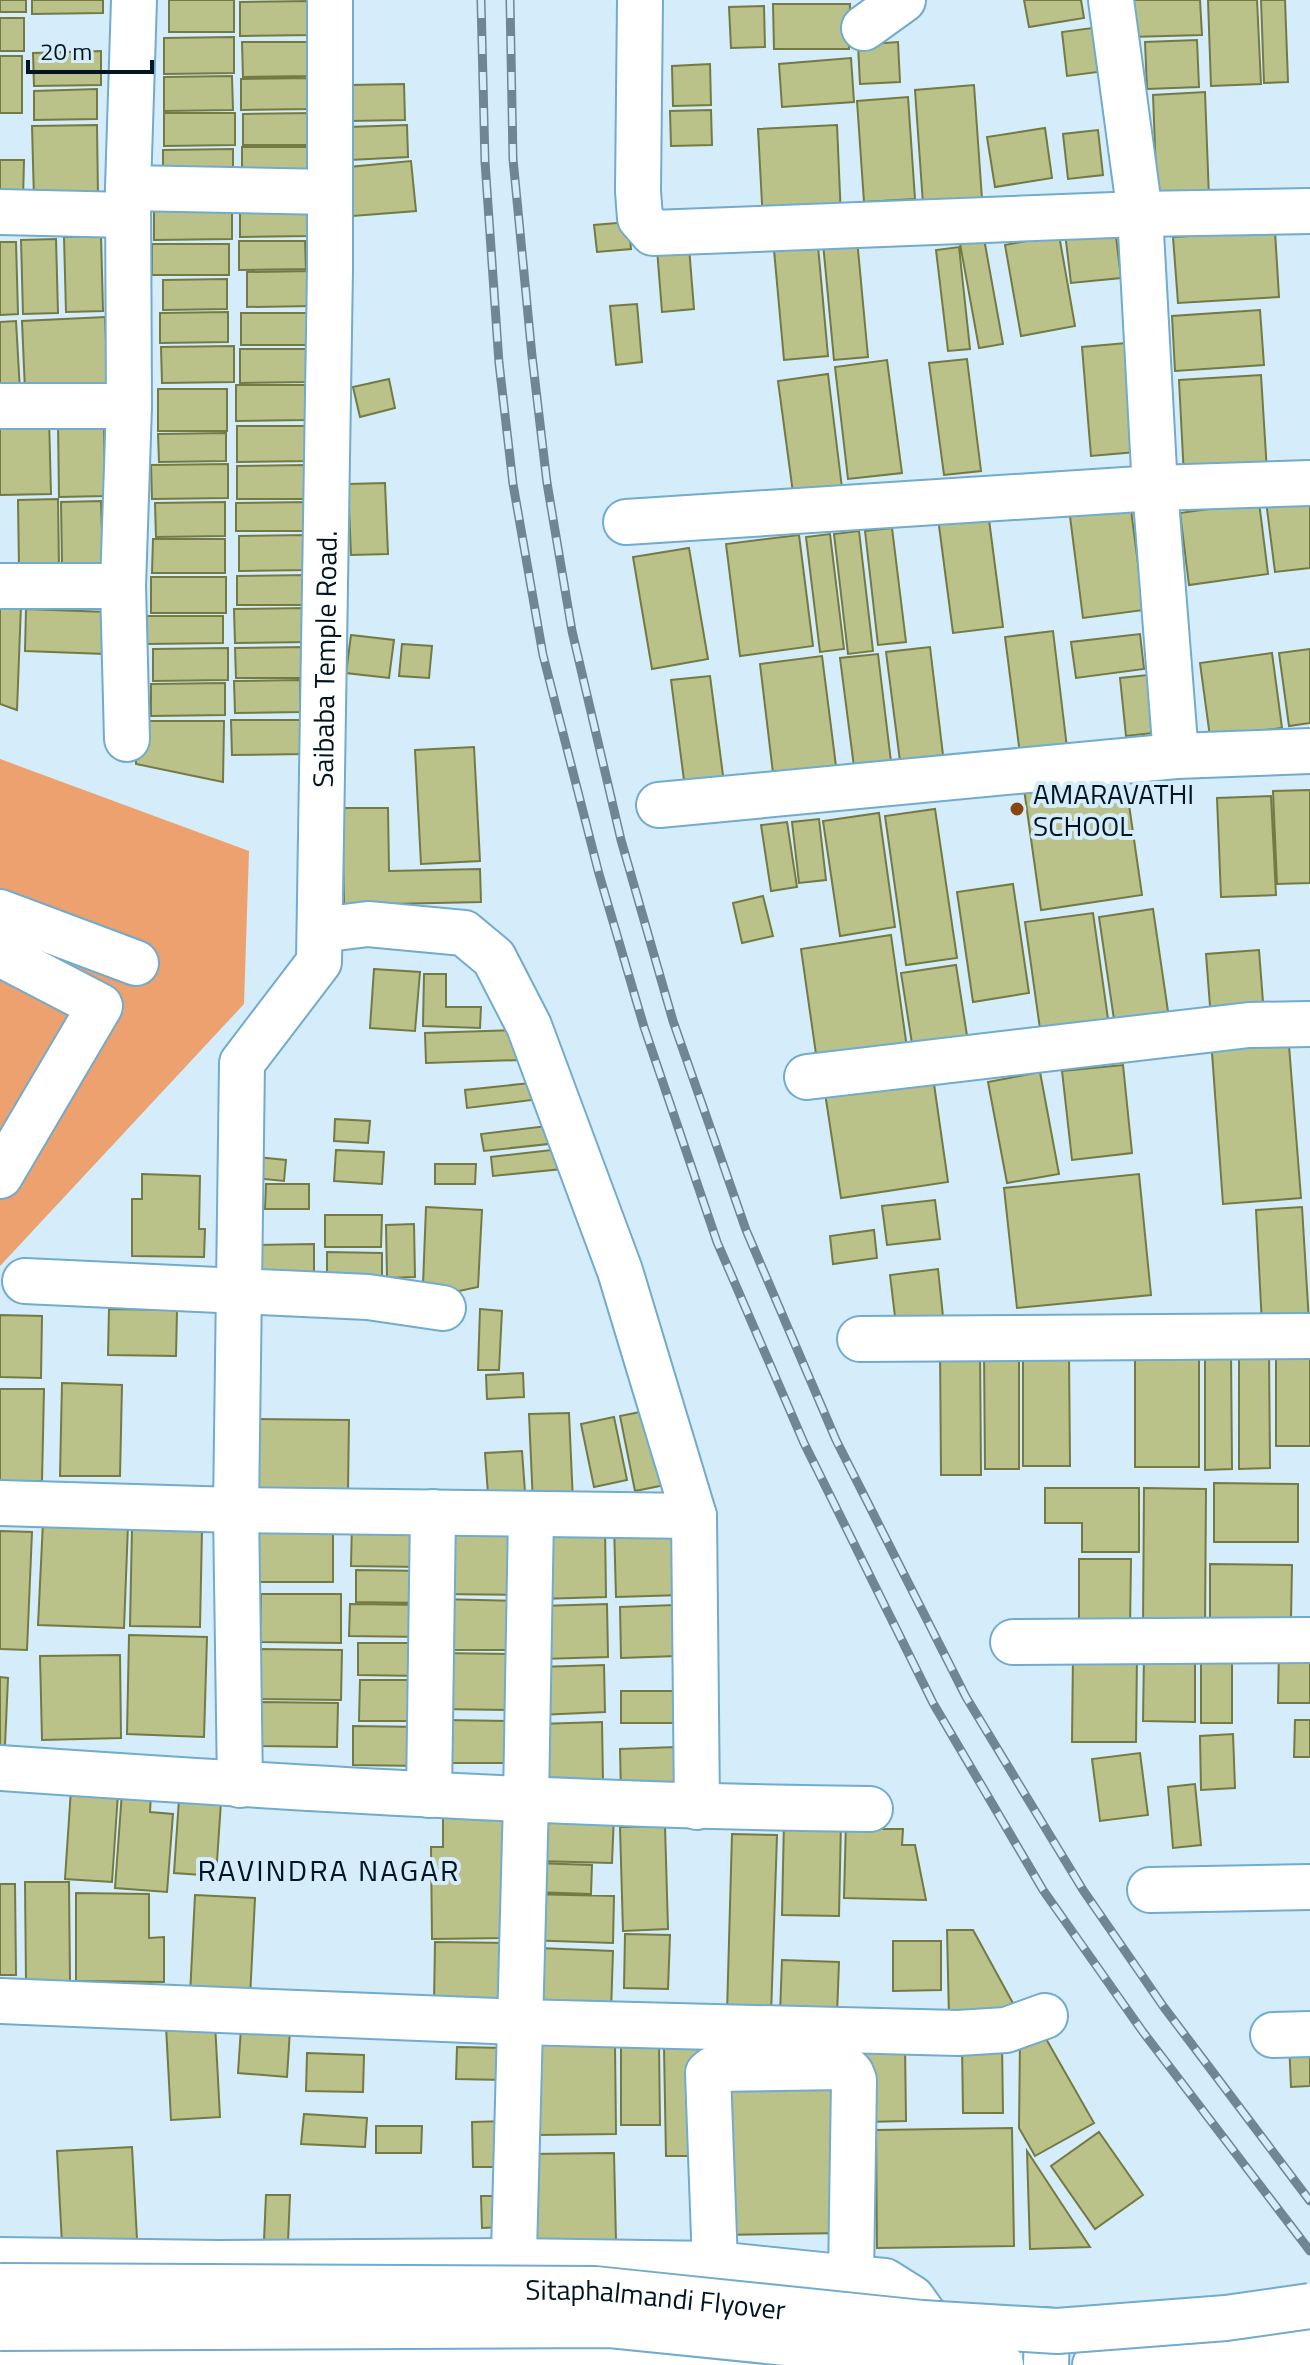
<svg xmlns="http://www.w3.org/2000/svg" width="1310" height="2365" font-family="'Titillium Web',sans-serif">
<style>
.green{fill:#eca16e}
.building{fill:#bac289;stroke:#737a43;stroke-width:2}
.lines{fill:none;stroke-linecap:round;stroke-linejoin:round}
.minor-casing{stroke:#72abcc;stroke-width:48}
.major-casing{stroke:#72abcc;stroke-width:48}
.minor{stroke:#fff;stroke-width:44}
.major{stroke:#fff;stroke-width:44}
.rail-casing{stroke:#708693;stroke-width:9}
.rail{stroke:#d5ecfa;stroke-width:6;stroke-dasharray:18;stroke-linecap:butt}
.major-bridge-casing{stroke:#72abcc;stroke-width:48;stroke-linecap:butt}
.major-bridge{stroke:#fff;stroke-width:44}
.poi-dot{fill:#87470f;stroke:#d5ecfa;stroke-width:3}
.labels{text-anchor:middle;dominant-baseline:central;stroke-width:8;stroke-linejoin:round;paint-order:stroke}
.street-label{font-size:28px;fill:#001521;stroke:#d5ecfa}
.poi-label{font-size:28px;fill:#001521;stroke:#d5ecfa;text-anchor:start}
.neighbourhood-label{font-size:30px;letter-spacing:2px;fill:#001521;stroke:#d5ecfa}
</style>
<rect width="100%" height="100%" fill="#d5ecfa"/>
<!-- green -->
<path class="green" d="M0 759 249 851 244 1004 0 1266Z"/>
<!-- building -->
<path class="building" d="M0 0H26V12H0Z
M32 0H103V13L32 14Z
M169 0H234V32H169Z
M1024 0H1081L1084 18 1029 27Z
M1129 0H1200L1202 35 1130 37Z
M1208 0H1257L1261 84 1211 86Z
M1261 0H1285L1288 82 1264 83Z
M313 1V35L240 36V2Z
M773 4H850L849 49H774Z
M764 6 765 47 731 48 729 7Z
M0 18H24V51H0Z
M1092 28 1098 72 1067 76 1062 32Z
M234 37V73L164 74V38Z
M1197 40 1199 87 1147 89 1145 42Z
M242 42H313V76L243 77Z
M898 42 900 82 860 84 858 45Z
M101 51V85L34 86 33 53Z
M0 56H22V113H0Z
M851 58 854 102 782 107 779 64Z
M710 64 711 105 673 106 672 66Z
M232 76 233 110 164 111V77Z
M312 78V109L241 110V79Z
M404 84 405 120 350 121V85Z
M974 85 982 199 923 204 915 90Z
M97 89V119L34 120V91Z
M1205 92 1209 198 1157 200 1153 95Z
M908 97 915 199 864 202 857 101Z
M711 110 712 145 671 146 670 111Z
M164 113H235V145L164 146Z
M315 113V145H243V114Z
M97 125 98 198 34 199 32 126Z
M407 125 408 157 350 160 348 127Z
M837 125 841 218 763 222 758 129Z
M1045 128 1052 178 995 187 987 137Z
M1098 130 1103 175 1068 179 1063 134Z
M242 147H310V183H242Z
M233 149V180L163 181V150Z
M0 160H24L23 199H0Z
M411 161 416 211 353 216 349 167Z
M232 197V239L154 240V198Z
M307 197 308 236 240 237V198Z
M628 222 631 249 597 252 594 225Z
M1115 228 1121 278 1071 283 1065 233Z
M1275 231 1279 297 1178 303 1173 237Z
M983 233 1003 344 979 348 959 238Z
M1059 235 1075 326 1021 336 1005 245Z
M101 236 103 311 66 312 64 237Z
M56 239 58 313 23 314 21 240Z
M857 239 868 357 834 360 823 243Z
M239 241H305L306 269 239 270Z
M0 242H16L18 314 0 315Z
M152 244H229V275H152Z
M818 246 828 356 784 360 774 250Z
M689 247 694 309 662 312 657 249Z
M959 247 970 349 948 351 936 250Z
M314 271 313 306 247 307V272Z
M227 279V309L163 310V280Z
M637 304 642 362 616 365 610 306Z
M1260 310 1264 365 1175 371 1172 316Z
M228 312V342L160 343V313Z
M241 313H310V345H241Z
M105 317 108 388 25 391 22 321Z
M16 321 20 391 0 392V322Z
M1126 343 1136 452 1091 456 1082 347Z
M234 346V382L162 383 161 347Z
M240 349H309V382L240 383Z
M967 359 981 471 944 475 929 363Z
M887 360 902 473 848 479 835 367Z
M828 374 842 488 793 493 778 381Z
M1261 375 1267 472 1184 477 1179 380Z
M389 379 395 408 360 417 353 387Z
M236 385H305V420L236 421Z
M158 389H227V431H158Z
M49 418 51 494 0 495V419Z
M104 420 105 496 59 497 58 422Z
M237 426H308V461L237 462Z
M226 433V461L159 462 158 434Z
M228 464V498L152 499 151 465Z
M308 465V499H237V466Z
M385 483 388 554 351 555 348 484Z
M1310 496V568L1275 572 1266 501Z
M58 499 59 568 19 569 18 500Z
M101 501 103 563 62 564 61 502Z
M225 502V536L156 537 155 503Z
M310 502V531H236V503Z
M1130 502 1144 610 1083 618 1069 509Z
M1259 502 1268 574 1189 585 1180 513Z
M988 512 1003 627 953 633 938 518Z
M892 528 906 642 878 645 865 531Z
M859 531 873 651 848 654 834 534Z
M830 534 844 649 820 652 806 537Z
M310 535V570L239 571V536Z
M799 535 813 646 740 656 726 544Z
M153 539H225V573H152Z
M689 548 708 659 652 669 633 557Z
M311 575V605H237V576Z
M151 577H226V613H151Z
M0 604 21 605 17 710 0 704Z
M307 608 308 642 235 643 234 609Z
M26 609 107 612 105 654 25 651Z
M147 616H223V643L147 644Z
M1053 631 1067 748 1020 754 1005 637Z
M1140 634 1144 669 1076 678 1071 642Z
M351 635 394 640 389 678 346 673Z
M402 644 432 646 429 678 399 676Z
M306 647V678H236L235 648Z
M930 647 943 755 900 761 886 652Z
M228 648V680L153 681V649Z
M1310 649V723L1289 726 1279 653Z
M1272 653 1282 728 1210 737 1200 663Z
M878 654 891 762 854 767 840 658Z
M822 656 836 766 773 773 760 664Z
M1148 675 1153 733 1126 736 1120 678Z
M710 676 724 783 685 788 671 680Z
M300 680V712L235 713 234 681Z
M225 683V715L151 716V684Z
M231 720H304L305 754 232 755Z
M136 721H224L223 782 136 764Z
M474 747 480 861 421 864 415 750Z
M1076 782 1078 791 1126 784 1142 895 1041 910 1024 789Z
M1310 790V883L1277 884 1273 791Z
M1271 796 1276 895 1221 897 1217 798Z
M342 808H388L389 871 480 869 481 902 344 905Z
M935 809 957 958 906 965 885 816Z
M879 813 895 927 840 936 823 821Z
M819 819 826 880 799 883 792 822Z
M787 822 797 887 771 891 761 825Z
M1013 884 1029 993 973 1002 957 892Z
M763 896 773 936 742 943 733 903Z
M1153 909 1170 1025 1116 1033 1099 917Z
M1093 913 1110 1033 1042 1043 1025 922Z
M891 935 907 1048 817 1061 801 949Z
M1259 950 1264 1015 1211 1019 1206 954Z
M956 965 968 1042 913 1050 901 973Z
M374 969 420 972 415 1031 370 1028Z
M424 974H446V1007H481L480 1028 423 1026Z
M519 1030 520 1060 426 1063 425 1033Z
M1288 1033 1301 1198 1223 1204 1211 1039Z
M1123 1065 1132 1153 1072 1160 1062 1071Z
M1040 1072 1059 1174 1007 1183 988 1082Z
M933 1077 948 1182 841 1198 825 1093Z
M530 1083 532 1100 467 1108 465 1090Z
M335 1119 370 1121 368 1143 334 1141Z
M555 1125 557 1143 484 1151 481 1134Z
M560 1149 562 1169 493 1176 491 1157Z
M336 1150 384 1152 382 1184 334 1181Z
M246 1156 286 1160 284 1181 244 1177Z
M435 1164H476L475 1184H435Z
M142 1174 200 1176 199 1229H205L204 1257 132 1256V1199H142Z
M1139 1174 1151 1295 1017 1308 1004 1188Z
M266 1184H309V1209H265Z
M935 1200 940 1239 887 1245 882 1206Z
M426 1207 482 1210 478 1287 459 1291 423 1285Z
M1302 1207 1309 1322 1262 1325 1256 1210Z
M325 1215H382L381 1247H325Z
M414 1224 415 1277 387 1278 386 1225Z
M874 1230 877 1258 833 1264 830 1236Z
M314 1244V1280H252V1245Z
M327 1252 382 1253V1279H327Z
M938 1269 944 1326 897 1333 890 1275Z
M109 1309 177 1310 176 1356 108 1355Z
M480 1309 502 1311 499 1370H478Z
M0 1315 42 1316 41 1378 0 1377Z
M1276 1345H1310V1446H1276Z
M940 1346H980L981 1475H941Z
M1199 1346V1467H1135V1347Z
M984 1350H1019V1469H985Z
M1239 1350H1269L1270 1468 1239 1469Z
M1069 1352 1070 1466H1023V1353Z
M1205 1352H1231L1232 1469 1205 1470Z
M523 1373 524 1397 487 1399 486 1375Z
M62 1383 122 1385 120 1476H60Z
M0 1389H44L42 1481H0Z
M650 1410 665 1485 635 1491 620 1416Z
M569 1413 573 1502 533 1504 529 1414Z
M614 1417 627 1480 594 1487 581 1424Z
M250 1419 349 1420 348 1491H249Z
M522 1451 525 1492 488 1494 485 1453Z
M1214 1483 1298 1484V1542H1214Z
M1045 1488H1139V1552H1082V1523H1045Z
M1144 1488 1206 1489 1205 1628H1143Z
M352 1521 423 1522 422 1567 351 1566Z
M43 1522 128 1525 124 1628 38 1625Z
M679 1524 682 1595 616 1597 614 1525Z
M605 1525 606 1597 539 1599 537 1528Z
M439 1527 523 1528 522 1595 438 1594Z
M132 1528 202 1529 200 1627 130 1626Z
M253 1528 333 1529V1582H252Z
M0 1531 32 1532 27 1650 0 1649Z
M1079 1559H1131L1130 1629H1079Z
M1210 1564 1292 1565 1291 1620H1210Z
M356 1570 426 1571 425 1603 356 1602Z
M261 1594H341V1643L260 1642Z
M438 1599 521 1601V1650H438Z
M350 1604 424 1605V1637L349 1636Z
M607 1604 608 1657 542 1659 541 1606Z
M675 1605 677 1656 621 1658 620 1607Z
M129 1635 207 1637 204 1737 127 1734Z
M358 1643H421V1676L358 1675Z
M1279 1647H1310V1703H1278Z
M258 1649 342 1650 341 1700 257 1699Z
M437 1653 517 1654V1710L436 1709Z
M1073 1654H1137L1136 1742H1072Z
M120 1655 121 1738 42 1740 40 1656Z
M1144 1655 1195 1656V1722L1143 1721Z
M1232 1659V1723H1201V1660Z
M604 1665 605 1712 539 1715 538 1667Z
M0 1677 8 1678 5 1746H0Z
M360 1680H423L422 1721H359Z
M621 1691H675V1723H621Z
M260 1702 338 1703 337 1747 259 1746Z
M443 1720 517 1721 516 1763H442Z
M1295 1720H1310V1757H1294Z
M602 1722 603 1783 541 1785 538 1724Z
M353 1726 422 1727V1766L353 1765Z
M1233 1734 1235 1788 1201 1790 1200 1736Z
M676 1747 677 1792 621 1793 620 1749Z
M1140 1753 1148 1815 1100 1821 1092 1759Z
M1195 1784 1201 1845 1173 1848 1168 1787Z
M71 1789 118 1793 112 1882 65 1879Z
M122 1792 151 1794 150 1812 173 1814 167 1892 115 1888Z
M179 1799 221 1802 216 1876 174 1873Z
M539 1813 614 1815 612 1863 537 1861Z
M443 1815H503L504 1938 432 1939 431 1847H443Z
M784 1820 841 1821 839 1916 782 1915Z
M846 1821 882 1822V1829H903L902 1845H915L926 1900 844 1898Z
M665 1826 668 1929 623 1931 620 1827Z
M732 1834 777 1835 771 2015 727 2013Z
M534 1863 592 1865 591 1894 533 1892Z
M25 1882H69L70 1983 26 1982Z
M0 1884H15L16 1975H0Z
M76 1893 149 1894V1938L164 1937V1982L76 1981Z
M526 1894 614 1896 613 1943 524 1940Z
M195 1895 255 1898 250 1998 190 1995Z
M947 1930H973L1020 2016 949 2017Z
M625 1934 670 1935 668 1989 624 1988Z
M893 1941H941V1990L893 1991Z
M435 1942 509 1943 508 2005 434 2003Z
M538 1948 613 1951 611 2012 536 2009Z
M782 1960 839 1962 837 2015 780 2013Z
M215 2023 220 2117 171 2120 166 2026Z
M241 2028 290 2030 287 2077 238 2073Z
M1041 2030 1094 2123 1035 2156 1019 2128 1020 2041Z
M1289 2041H1310V2086L1291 2087Z
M1002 2042 1003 2113H963L962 2043Z
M659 2043 660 2125H621V2044Z
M865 2043H905L906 2121 866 2122Z
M615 2044 616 2134 539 2135 538 2045Z
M457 2047 505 2048V2080L456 2079Z
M699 2047 701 2156H666L664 2048Z
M307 2053 364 2055 363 2092 306 2091Z
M843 2078 845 2233 719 2235 717 2080Z
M304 2114 367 2118 365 2147 301 2144Z
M507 2121 506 2167H473L472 2122Z
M376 2126H422L421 2153H376Z
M1012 2128 1014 2246 877 2248 876 2130Z
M1099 2132 1143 2195 1095 2229 1051 2166Z
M132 2147 137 2239 62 2244 57 2151Z
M1027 2151 1090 2247 1030 2249Z
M614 2153 616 2242 531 2243 530 2154Z
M266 2195H290L288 2242 264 2241Z
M481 2196H506V2227L482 2228Z"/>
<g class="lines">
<defs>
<g id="minor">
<path d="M640 0 638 191 640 218 653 233 1140 214 1310 211"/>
<path d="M1111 0 1140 214 1155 488 1176 756"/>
<path d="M864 28 903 0"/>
<path d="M128 188 330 192"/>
<path d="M0 212 128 215"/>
<path d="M0 406H129"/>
<path d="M626 522 1155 488 1310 483"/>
<path d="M0 586H123"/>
<path d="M127 739 123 586 129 406 128 188 134 0"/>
<path d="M659 805 1176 756 1310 751"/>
<path d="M0 912 136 963"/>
<path d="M320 930 368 924 464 933 494 958 529 1026 620 1271 694 1516 697 1807"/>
<path d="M0 954 100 1006 0 1176"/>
<path d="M807 1077 1249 1025 1310 1024"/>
<path d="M25 1281 368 1297 443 1308"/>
<path d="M860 1339 1310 1336"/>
<path d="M0 1503 236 1510 694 1516"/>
<path d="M1013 1642 1310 1640"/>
<path d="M0 1768C290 1788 580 1806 870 1809"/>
<path id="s1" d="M240 1785 236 1510 242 1063 319 962 330 269V0"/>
<path d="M429 1795 433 1512"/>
<path d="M1150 1890 1310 1887"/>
<path d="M0 2001 519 2022 958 2033 1006 2030 1045 2016"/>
<path d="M1273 2035 1310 2034"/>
<path d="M0 2260 218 2263 513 2261 715 2264 851 2278 885 2281 912 2298 935 2330 939 2345 938 2354"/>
<path d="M715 2264 708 2073 713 2069 845 2067 851 2073 854 2080 851 2278"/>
<path d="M0 2355H316L511 2358 683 2357 762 2365"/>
<path d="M511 2365 526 1800 531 1515"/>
</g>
<path id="major" d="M1046 2365 1047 2330
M1095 2365 1310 2345"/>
</defs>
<!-- minor casing -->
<use href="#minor" class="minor-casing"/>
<!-- major casing -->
<use href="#major" class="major-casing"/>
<!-- minor -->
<use href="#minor" class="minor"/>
<!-- major -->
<use href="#major" class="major"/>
<defs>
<path id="rail" d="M481 0 485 162 499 363 513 484 543 655 599 874 644 1027 717 1242 804 1443 933 1703 1043 1890 1143 2032 1310 2251
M510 0 513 159 532 356 547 483 572 631 621 840 673 1021 746 1230 836 1440 966 1697 1083 1890 1163 2006 1310 2201"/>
</defs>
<!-- rail casing -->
<use href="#rail" class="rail-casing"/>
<!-- rail -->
<use href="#rail" class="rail"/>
<defs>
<g id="major-bridge">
<path id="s2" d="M0 2286 595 2289 922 2323 1057 2331 1226 2318 1310 2306"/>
<path d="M0 2328 610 2325 1001 2365"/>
</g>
</defs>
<!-- major-bridge casing -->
<use href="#major-bridge" class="major-bridge-casing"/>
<!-- major-bridge -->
<use href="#major-bridge" class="major-bridge"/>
</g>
<!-- markers -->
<circle class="poi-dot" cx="1017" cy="809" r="8"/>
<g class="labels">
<!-- street labels -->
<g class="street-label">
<text stroke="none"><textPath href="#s1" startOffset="1152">Saibaba Temple Road.</textPath></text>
<text stroke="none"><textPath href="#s2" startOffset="656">Sitaphalmandi Flyover</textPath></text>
</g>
<!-- poi labels -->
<g class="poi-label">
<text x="1033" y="793">AMARAVATHI<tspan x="1033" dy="32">SCHOOL</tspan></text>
</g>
<!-- neighbourhood labels -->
<g class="neighbourhood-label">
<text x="329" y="1870">RAVINDRA NAGAR</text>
</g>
</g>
<!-- scale -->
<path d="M28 60v12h124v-12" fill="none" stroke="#001521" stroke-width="4"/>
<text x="40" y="60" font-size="24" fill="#001521" stroke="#d5ecfa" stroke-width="6" paint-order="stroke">20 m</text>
</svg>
